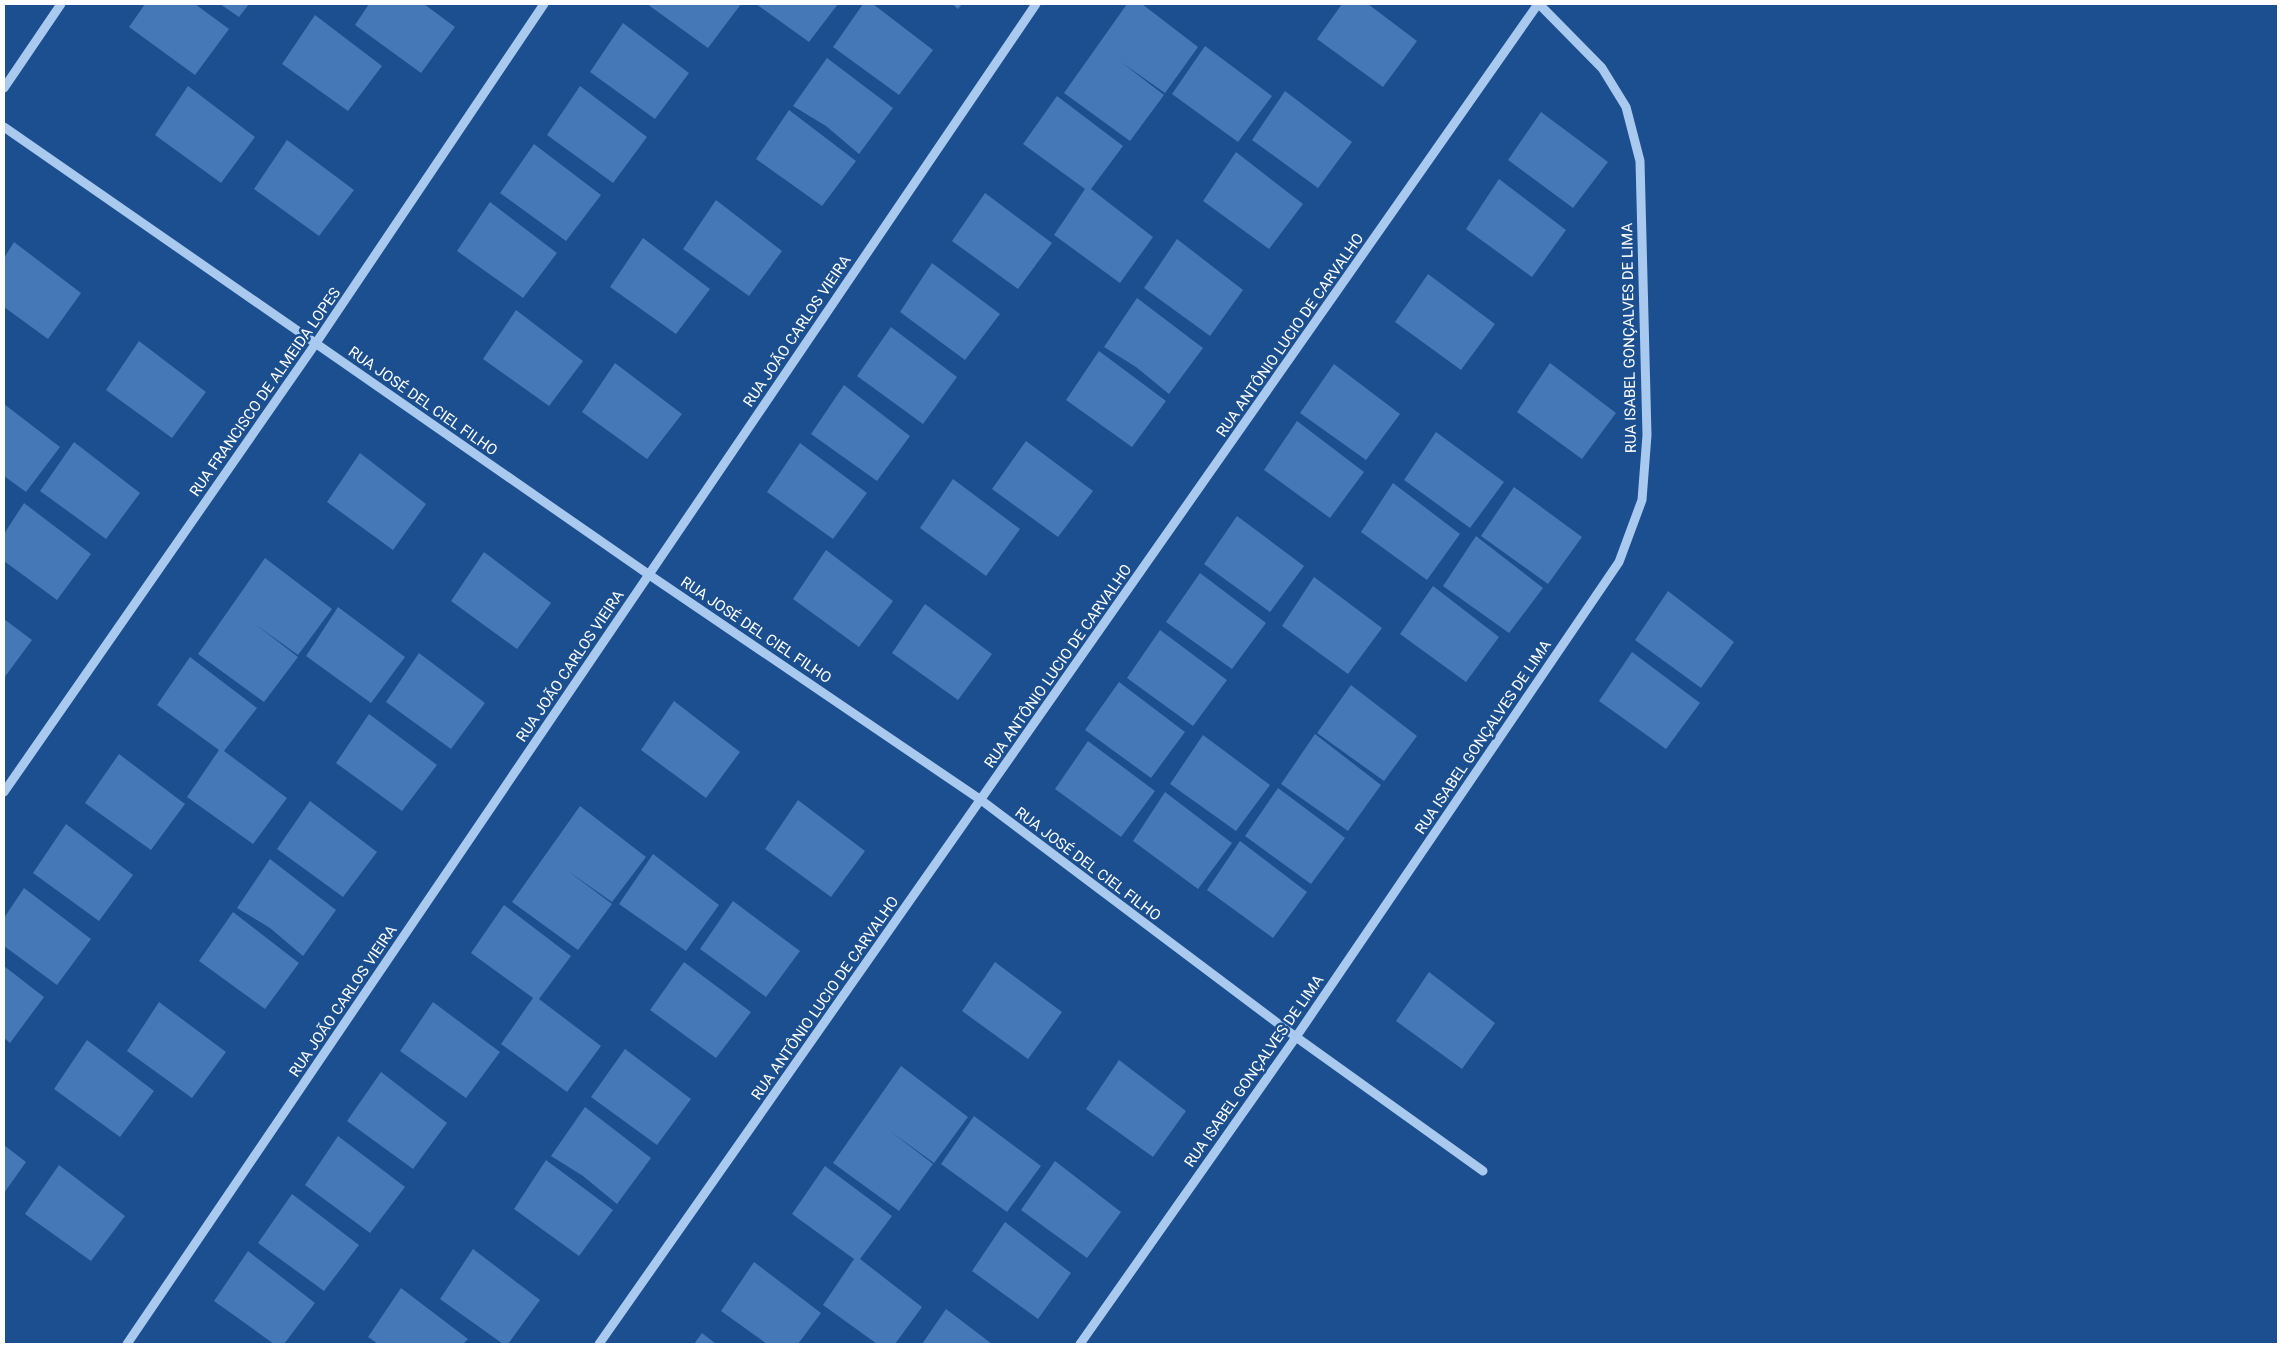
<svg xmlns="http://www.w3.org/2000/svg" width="2282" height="1348" font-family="Roboto,sans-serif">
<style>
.building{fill:#4478b7}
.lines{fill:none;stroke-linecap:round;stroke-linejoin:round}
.minor{stroke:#a9c9ee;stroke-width:9}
.labels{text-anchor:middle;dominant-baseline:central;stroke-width:5;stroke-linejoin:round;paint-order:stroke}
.street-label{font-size:15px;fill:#fff;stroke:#1b4f8f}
</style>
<rect width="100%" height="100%" fill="#1b4f8f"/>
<!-- building -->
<path class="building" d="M145 4H195L229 29 195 75 129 27Z
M220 4H249L239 17Z
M369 4H424L455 27 421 73 355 25Z
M647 4H741L708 48Z
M756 4H838L809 42Z
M863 4H873L933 50 899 95 833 47Z
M952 4H962L958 9Z
M1127 4H1142L1198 47 1165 93 1121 62 1164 95 1130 141 1064 93Z
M1342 4H1368L1417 41 1383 87 1317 39Z
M315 15 382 66 348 111 282 64Z
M623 23 689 73 655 119 590 72Z
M1205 46 1272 96 1238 142 1172 94Z
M827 58 893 108 859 154 826 126 793 106Z
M188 86 255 137 221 183 155 135Z
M580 86 647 137 613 183 547 135Z
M1285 91 1352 142 1318 188 1252 140Z
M1057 96 1123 146 1091 189 1153 237 1120 283 1054 235 1085 189 1023 144Z
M789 110 856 161 822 206 756 159Z
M1541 112 1608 162 1573 208 1508 160Z
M287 140 354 190 319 236 254 189Z
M534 144 601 195 566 241 500 193Z
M1236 152 1303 204 1269 249 1203 201Z
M1499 179 1566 230 1532 277 1466 229Z
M985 193 1052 243 1018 289 952 241Z
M716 200 782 251 749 296 683 249Z
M490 202 557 253 523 298 457 251Z
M643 238 710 289 676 334 610 287Z
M1177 239 1243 290 1210 336 1144 288Z
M14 242 81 293 48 339 4 307V258Z
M932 263 1000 314 965 360 900 312Z
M1428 274 1495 324 1461 370 1395 322Z
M1137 298 1203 348 1169 394 1136 367 1104 347Z
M516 310 583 361 549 406 483 359Z
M891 327 957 377 923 424 857 376Z
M139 341 206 392 172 438 106 390Z
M1099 351 1166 401 1132 447 1066 400Z
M615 363 682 414 647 459 582 412Z
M1550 363 1616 413 1582 459 1517 412Z
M1334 364 1400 414 1366 460 1300 413Z
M844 385 910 436 877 481 811 434Z
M4 404 60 447 26 492 4 476Z
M1297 421 1364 472 1330 518 1264 470Z
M1436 432 1504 482 1470 528 1404 480Z
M1026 441 1093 491 1058 537 992 489Z
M74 442 140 493 106 539 40 491Z
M800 443 867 493 833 539 767 492Z
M360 453 426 504 393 550 327 502Z
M953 479 1020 529 986 576 920 528Z
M1393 483 1460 534 1427 580 1361 532Z
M1514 487 1582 537 1548 584 1481 536Z
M24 503 91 554 57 600 4 561V534Z
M1237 516 1304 566 1270 612 1204 564Z
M1476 536 1543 588 1509 633 1443 586Z
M826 550 893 601 859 647 793 599Z
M484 552 551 603 517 649 451 601Z
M265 558 332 609 298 655 255 624 298 657 264 702 198 654Z
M1200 573 1266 623 1232 669 1166 622Z
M1314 577 1382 628 1348 674 1282 626Z
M1433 586 1499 637 1466 682 1400 634Z
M1668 591 1734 642 1701 688 1635 640Z
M925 604 992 654 958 700 892 653Z
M338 607 405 657 371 703 306 656Z
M4 619 32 640 4 678Z
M1160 630 1227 680 1193 726 1127 678Z
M1632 652 1700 703 1666 749 1599 701Z
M419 653 485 703 451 749 386 702Z
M190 657 257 708 224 751 287 798 253 844 187 797 219 750 157 705Z
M1119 682 1185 732 1151 778 1085 730Z
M1351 685 1417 736 1384 781 1317 733Z
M674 701 740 752 706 798 641 750Z
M369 714 437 765 402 811 336 763Z
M1315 734 1381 785 1348 831 1281 784Z
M1203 735 1270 785 1236 831 1170 784Z
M1088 741 1155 791 1121 837 1055 789Z
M119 754 185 804 151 850 85 803Z
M1278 788 1345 838 1311 884 1245 836Z
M1165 792 1232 843 1198 889 1133 841Z
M798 800 865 851 831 897 765 849Z
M310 801 377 852 343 897 277 849Z
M580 806 646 857 612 902 568 871 612 904 578 950 512 902Z
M66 824 133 875 99 921 33 873Z
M1240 841 1307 892 1273 938 1207 890Z
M653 854 719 905 686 951 619 904Z
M270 859 336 910 303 956 270 928 237 908Z
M24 888 91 939 57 985 4 946V918Z
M733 901 800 951 766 997 700 949Z
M504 905 571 956 539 999 601 1046 567 1092 501 1044 533 998 471 953Z
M233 912 299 963 265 1009 199 961Z
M684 962 751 1012 716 1058 650 1010Z
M995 962 1062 1012 1028 1059 962 1011Z
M4 966 44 997 10 1043 4 1038Z
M1429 972 1495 1023 1462 1069 1396 1021Z
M159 1002 226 1052 192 1098 127 1051Z
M433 1002 500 1052 466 1098 400 1051Z
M87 1040 154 1091 120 1137 54 1089Z
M625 1049 691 1099 657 1145 591 1097Z
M1119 1060 1186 1111 1153 1157 1086 1109Z
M901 1066 968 1117 934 1163 890 1131 933 1164 899 1211 833 1163Z
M381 1072 447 1123 413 1169 347 1121Z
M585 1107 651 1158 617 1204 583 1176 551 1156Z
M974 1116 1041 1166 1007 1212 941 1164Z
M338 1136 405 1187 370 1233 305 1185Z
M4 1145 26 1162 4 1193Z
M546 1160 613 1210 579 1256 514 1209Z
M1055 1161 1121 1212 1087 1258 1021 1210Z
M59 1165 125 1216 91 1261 25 1214Z
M825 1166 892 1216 860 1259 922 1307 895 1344H877L823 1305 854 1259 792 1214Z
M292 1194 359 1245 324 1291 258 1243Z
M1005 1222 1071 1273 1038 1319 972 1271Z
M473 1249 540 1300 508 1344H503L440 1299Z
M248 1251 315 1303 284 1344H274L214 1301Z
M754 1262 821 1313 798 1344H767L721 1311Z
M401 1288 468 1339 463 1344H378L368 1337Z
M946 1309 992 1344H922Z
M702 1333 716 1344H694Z"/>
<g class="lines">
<!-- minor -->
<path class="minor" d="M4 88 61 4
M4 127 648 574 981 800 1296 1037 1483 1171
M4 792 316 343 544 4
M127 1344 1036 4
M599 1344 1538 4
M1080 1344 1296 1037 1619 562 1642 500 1647 435 1640 161 1626 107 1602 68 1539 4"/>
</g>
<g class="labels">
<!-- street labels -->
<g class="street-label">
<text transform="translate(797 331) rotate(-56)">RUA JOÃO CARLOS VIEIRA</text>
<text transform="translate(1290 335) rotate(-55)">RUA ANTÔNIO LUCIO DE CARVALHO</text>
<text transform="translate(1629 338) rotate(-91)">RUA ISABEL GONÇALVES DE LIMA</text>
<text transform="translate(265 392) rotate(-55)">RUA FRANCISCO DE ALMEIDA LOPES</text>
<text transform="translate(423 401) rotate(35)">RUA JOSÉ DEL CIEL FILHO</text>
<text transform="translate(756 630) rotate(34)">RUA JOSÉ DEL CIEL FILHO</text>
<text transform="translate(570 666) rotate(-56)">RUA JOÃO CARLOS VIEIRA</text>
<text transform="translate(1058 666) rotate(-55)">RUA ANTÔNIO LUCIO DE CARVALHO</text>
<text transform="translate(1483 737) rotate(-56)">RUA ISABEL GONÇALVES DE LIMA</text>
<text transform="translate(1088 864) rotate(37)">RUA JOSÉ DEL CIEL FILHO</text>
<text transform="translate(825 998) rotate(-55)">RUA ANTÔNIO LUCIO DE CARVALHO</text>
<text transform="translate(343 1001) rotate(-56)">RUA JOÃO CARLOS VIEIRA</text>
<text transform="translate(1254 1071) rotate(-55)">RUA ISABEL GONÇALVES DE LIMA</text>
</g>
</g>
<!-- border -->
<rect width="2282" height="1348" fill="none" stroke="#ffffff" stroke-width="10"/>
</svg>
